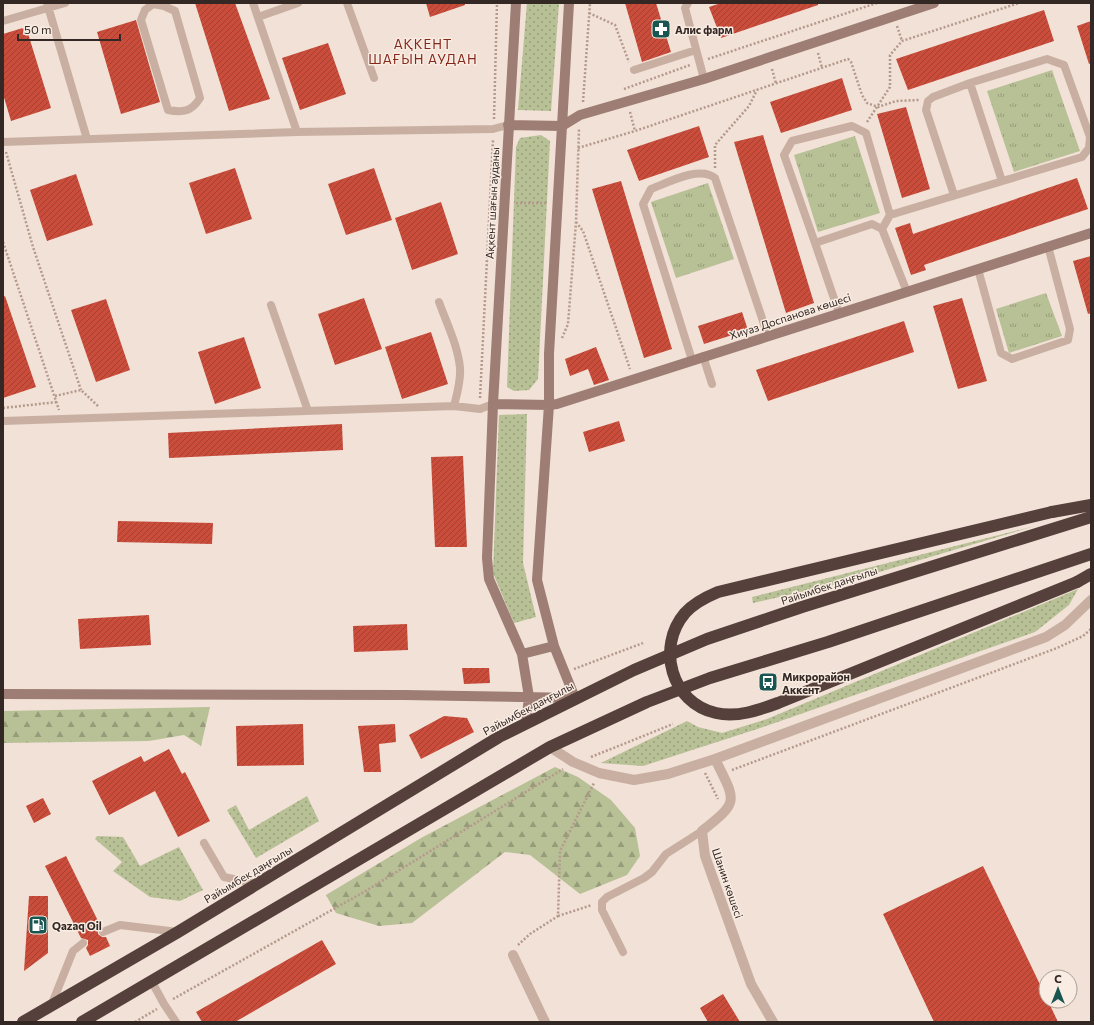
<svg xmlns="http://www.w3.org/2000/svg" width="1094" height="1025" font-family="Commissioner,sans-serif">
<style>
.grass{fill:url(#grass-dots)}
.forest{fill:url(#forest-firs)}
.park{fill:url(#park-tufts)}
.building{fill:url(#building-hatch)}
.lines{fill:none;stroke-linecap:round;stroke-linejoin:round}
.path{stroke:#b5998c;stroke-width:2.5;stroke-dasharray:2 2;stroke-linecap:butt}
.lane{stroke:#c9afa2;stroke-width:8}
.street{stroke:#c9afa2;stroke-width:10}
.secondary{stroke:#9d7d74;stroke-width:10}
.highway{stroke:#55403b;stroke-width:12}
.highway-bridge{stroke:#55403b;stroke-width:12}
.labels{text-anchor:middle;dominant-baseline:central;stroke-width:3;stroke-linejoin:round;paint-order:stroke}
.poi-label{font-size:11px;font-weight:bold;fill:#342825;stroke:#f9ece2;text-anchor:start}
.street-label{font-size:11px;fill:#342825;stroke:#f9ece2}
.quarter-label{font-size:13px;letter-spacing:1px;fill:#85271b;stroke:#f9ece2}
</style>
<defs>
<pattern id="grass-dots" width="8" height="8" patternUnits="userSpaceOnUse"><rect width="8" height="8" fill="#b8c096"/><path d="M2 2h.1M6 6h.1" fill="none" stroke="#969c7a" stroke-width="1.8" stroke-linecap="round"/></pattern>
<pattern id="forest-firs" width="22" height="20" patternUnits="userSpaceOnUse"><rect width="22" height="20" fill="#b8c096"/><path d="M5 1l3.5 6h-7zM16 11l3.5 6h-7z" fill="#969c7a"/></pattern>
<pattern id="park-tufts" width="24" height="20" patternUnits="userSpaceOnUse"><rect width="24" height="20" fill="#b8c096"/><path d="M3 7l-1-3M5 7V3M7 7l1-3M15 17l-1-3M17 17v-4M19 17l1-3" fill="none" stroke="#969c7a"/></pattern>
<pattern id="building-hatch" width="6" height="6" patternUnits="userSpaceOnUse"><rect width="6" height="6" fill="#ca4c3b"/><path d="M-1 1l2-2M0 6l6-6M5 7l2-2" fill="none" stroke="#a53f31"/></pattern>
</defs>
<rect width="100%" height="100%" fill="#f1e1d6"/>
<!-- grass -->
<path class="grass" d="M527 3H559L551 111 518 110Z
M541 135 550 141 538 379 529 390 514 391 507 387 516 147 520 138Z
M527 414 523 563 536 617 514 623 493 573 499 415Z
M1035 526 849 581 753 603 752 597Z
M1078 589 1069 605 1035 632 769 725 643 766 601 763 687 721 698 727 722 733 767 719Z
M307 796 319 821 256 858 227 810 236 805 249 830Z
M97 836 123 837 140 866 179 847 203 890 180 901 150 897 113 871 122 862 95 839Z"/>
<!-- forest -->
<path class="forest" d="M210 707 201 746 184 735 149 741 3 743V711Z
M555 767 578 777 611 800 635 828 640 856 627 875 580 894 530 855 505 852 412 923 379 926 336 913 326 895 421 838Z"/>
<!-- park -->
<path class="park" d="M1052 70 1080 151 1014 172 987 91Z
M855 136 880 213 818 232 794 155Z
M708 183 734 259 676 278 651 202Z
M1046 293 1062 336 1009 353 996 309Z"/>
<!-- building -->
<path class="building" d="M195 3H235L270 99 229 111Z
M426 3H465V5L430 17Z
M625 3H656L671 52 642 62Z
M721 3H818V5L721 38 709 7Z
M1044 10 1054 41 908 90 896 59Z
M136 20 160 102 121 114 97 32Z
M1091 21V63L1089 64 1077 26Z
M26 27 51 108 11 121 3 94V34Z
M328 43 346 94 300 110 282 58Z
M842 78 852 110 781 133 770 102Z
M906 107 930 189 902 198 877 114Z
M699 126 709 157 639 181 627 150Z
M763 135 814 303 786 313 734 142Z
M235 168 252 219 206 234 189 183Z
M374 168 392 220 346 235 328 184Z
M76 174 93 225 47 241 30 190Z
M1077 178 1088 209 924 265 926 270 911 275 895 228 910 223 913 234Z
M621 181 672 349 644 358 592 189Z
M441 202 458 254 412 270 395 218Z
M1091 256V313L1088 314 1073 261Z
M5 296 36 387 3 398V297Z
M364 298 382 349 335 365 318 314Z
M962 298 987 381 958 389 933 306Z
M106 299 130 370 96 382 71 310Z
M742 312 748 330 704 344 698 326Z
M904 321 914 352 768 401 756 370Z
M431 332 448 384 402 399 385 347Z
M244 337 261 388 215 404 198 352Z
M596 347 609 380 594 385 588 369 570 376 565 359Z
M619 421 625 441 589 452 583 432Z
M342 424 343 450 169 458 168 433Z
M463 456 467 547H435L431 457Z
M118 521 213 523 212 544 117 542Z
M149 615 151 645 80 649 78 619Z
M407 624 408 650 354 652 353 626Z
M462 668H489L490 683 464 684Z
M444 716 467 718 474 732 421 759 409 735Z
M303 724 304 765 237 766 236 726Z
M395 724 396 742 379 744 381 772H364L358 726Z
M169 749 182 774 185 772 210 821 178 837 155 791 109 815 92 781 141 756 144 762Z
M43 798 51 814 34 823 26 806Z
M66 856 101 927 98 931V934L102 937H106L110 946 90 956 86 948 88 945V940L81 938 45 866Z
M983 866 1046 997V1001H1048L1058 1022H934L883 914Z
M29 896H48V953L24 971Z
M322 940 336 964 235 1022H202L196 1012Z
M723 994 740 1022H708L700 1008Z"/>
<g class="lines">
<!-- path -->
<path class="path" d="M589 13 615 25 629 62
M897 26 902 41
M818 53 822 68
M708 59 877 3
M772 69 776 84
M624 89 690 65
M583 102 590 3
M630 112 635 131
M494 119 497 3
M867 122 890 87V55L902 41 1019 3
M578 148 635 131 848 59 851 62 862 95 867 103 878 107 896 101 919 100
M6 152 33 247 81 390
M715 168V145L749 106 757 90
M516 203H547
M576 222 583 231 630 369
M3 242 59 410
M562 338 568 324 576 222 579 129
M55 396 81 390 99 407
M480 398 493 140
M3 408 57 402
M574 669 643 643
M591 757 673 724
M732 770 1057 648 1083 636 1091 629
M705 773 718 799
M558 916 592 905
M518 945 530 934 558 916 560 851 594 783
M173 999 364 892 563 769
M135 1022 157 1009"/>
<!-- lane -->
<path class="lane" d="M47 3 87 139
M253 3 297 132
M347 3 374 78
M688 3 685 8 704 79
M153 4 164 6 175 11 200 98C192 111 184 113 168 110L141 20 145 10Z
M258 17 298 3
M3 21 65 3
M634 70 696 50
M970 83 1002 181
M3 142 297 132 493 129 508 125
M815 243 784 155 792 141 852 126 866 133 890 215
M978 269 1001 353 1012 359 1068 340 1070 329 1048 246
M907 292 882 229 890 215 1082 157 1089 148 1090 137 1064 65 1047 59 970 83 933 97 928 101 926 110 954 195
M439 302C447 324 458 346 460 368 461 381 457 394 454 406
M271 305 308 411
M839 313 815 243 872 224 882 229
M703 356 712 384
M692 360 643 204 651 189C667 183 700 165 715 178L768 336
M3 421 454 406 480 409 493 404
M204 843 224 877 257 884
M103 932 120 925 178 932
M623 952 602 910V902L607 897 644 878 652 872 666 854 702 831
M152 982 164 1004 176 1022
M51 1006 73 951 83 943"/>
<!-- street -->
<path class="street" d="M550 747 573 762 599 773 634 780 668 774 715 759 1046 637 1065 625 1091 600
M715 759C736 802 740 801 702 831L705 856 751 984 773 1022
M513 955 545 1022"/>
<!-- secondary -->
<path class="secondary" d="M516 3 493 404 487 558 489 579 522 654 529 697 526 723
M508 125 562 126 580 115 704 79 934 3
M493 404 549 405 557 404 1091 233
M522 654 554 646
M3 694 404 695 575 698 554 646 537 580 549 405V354L569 3"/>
<!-- highway -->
<path class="highway" d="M1052 512 1091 505
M1077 582 1091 574
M23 1022 178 932 499 737 634 670 707 639 802 607 1091 517
M82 1022 550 747 647 702 710 678 828 642 1091 554"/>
<!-- highway-bridge -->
<path class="highway-bridge" d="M1052 512 718 592C706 597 694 603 685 613 656 647 671 703 716 713 737 718 759 710 778 703L1077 582"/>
</g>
<!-- icons -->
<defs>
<symbol id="pharmacy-square" viewBox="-11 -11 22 22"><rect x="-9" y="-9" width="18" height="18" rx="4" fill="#195652" stroke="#f9ece2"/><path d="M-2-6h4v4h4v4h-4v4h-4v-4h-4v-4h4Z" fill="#fff"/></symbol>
<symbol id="bus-square" viewBox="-11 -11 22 22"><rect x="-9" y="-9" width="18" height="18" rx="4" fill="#195652" stroke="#f9ece2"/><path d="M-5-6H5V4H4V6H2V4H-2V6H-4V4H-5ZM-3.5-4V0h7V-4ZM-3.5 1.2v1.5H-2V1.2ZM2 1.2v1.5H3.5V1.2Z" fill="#fff"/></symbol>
<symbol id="fuel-square" viewBox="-11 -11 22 22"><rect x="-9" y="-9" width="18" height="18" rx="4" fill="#195652" stroke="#f9ece2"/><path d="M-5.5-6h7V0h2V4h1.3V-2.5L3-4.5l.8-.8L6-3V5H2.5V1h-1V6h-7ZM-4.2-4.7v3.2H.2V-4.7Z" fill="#fff"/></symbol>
</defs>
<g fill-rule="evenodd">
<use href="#pharmacy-square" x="650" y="18" width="22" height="22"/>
<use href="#bus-square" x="757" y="671" width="22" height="22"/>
<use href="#fuel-square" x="27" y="914" width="22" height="22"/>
</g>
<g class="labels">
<!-- poi labels -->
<g class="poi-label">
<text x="675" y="29">Алис фарм</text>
<text x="782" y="676">Микрорайон<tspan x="782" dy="13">Аккент</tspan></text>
<text x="52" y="925">Qazaq Oil</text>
</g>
<!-- street labels -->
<g class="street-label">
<text transform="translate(492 203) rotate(-87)">Ақкент шағын ауданы</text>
<text transform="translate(790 316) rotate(-18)">Хиуаз Доспанова көшесі</text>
<text transform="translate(829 585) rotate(-18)">Райымбек даңғылы</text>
<text transform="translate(528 708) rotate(-28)">Райымбек даңғылы</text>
<text transform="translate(248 874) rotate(-31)">Райымбек даңғылы</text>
<text transform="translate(728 883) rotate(71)">Шанин көшесі</text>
</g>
<!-- quarter labels -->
<g class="quarter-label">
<text x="423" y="44">АҚКЕНТ<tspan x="423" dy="15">ШАҒЫН АУДАН</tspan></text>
</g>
</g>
<!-- border -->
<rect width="1094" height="1025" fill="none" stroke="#342825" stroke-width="8"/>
<!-- north arrow -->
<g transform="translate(1058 989)"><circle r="19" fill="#f9ece2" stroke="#aa9e96"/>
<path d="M0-3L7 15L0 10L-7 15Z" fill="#195652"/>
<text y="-6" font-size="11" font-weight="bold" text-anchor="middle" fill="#342825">С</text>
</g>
<!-- scale -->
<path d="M18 34v6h102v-6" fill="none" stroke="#342825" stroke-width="2"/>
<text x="24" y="34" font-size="12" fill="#342825" stroke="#f9ece2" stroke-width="3" paint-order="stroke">50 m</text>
</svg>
